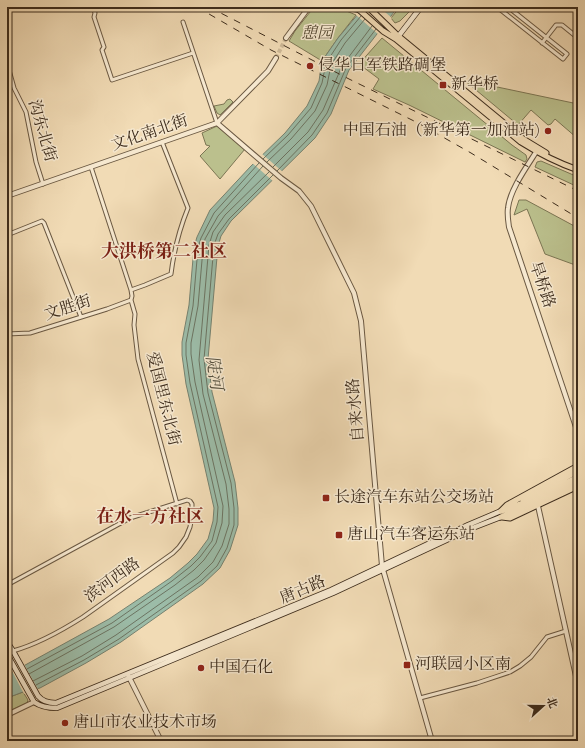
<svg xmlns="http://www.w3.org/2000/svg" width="585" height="748" font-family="'Sorts Mill Goudy','Noto Serif SC',serif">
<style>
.green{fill:#bbc08d;stroke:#7c7654}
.water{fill:#9cbca8;stroke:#768270}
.pier{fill:#f1dbb5}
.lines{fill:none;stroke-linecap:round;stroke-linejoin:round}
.shore{stroke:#6c7462;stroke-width:1}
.tertiary-tunnel{stroke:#cdb896;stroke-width:4;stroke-dasharray:4 2;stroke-linecap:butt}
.minor-casing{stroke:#6a5842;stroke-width:5}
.tertiary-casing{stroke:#6a5842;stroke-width:6}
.secondary-casing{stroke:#3d2c1c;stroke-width:6}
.primary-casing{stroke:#3d2c1c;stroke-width:7}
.minor{stroke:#f6e8cf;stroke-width:3}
.tertiary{stroke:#f6e8cf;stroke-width:4}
.secondary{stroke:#f6e8cf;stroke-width:4.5}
.primary{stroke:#f1dbb5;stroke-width:5}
.rail{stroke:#3d2c1c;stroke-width:1;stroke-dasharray:7 7;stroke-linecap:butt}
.poi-dot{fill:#8f2418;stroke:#f6e8cf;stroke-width:1.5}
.labels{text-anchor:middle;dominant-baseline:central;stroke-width:3;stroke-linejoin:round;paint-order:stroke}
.park-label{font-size:16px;font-style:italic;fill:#564a33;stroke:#f6e8cf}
.poi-label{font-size:16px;fill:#3d2c1c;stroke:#f6e8cf;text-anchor:start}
.street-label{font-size:16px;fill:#3d2c1c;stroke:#f6e8cf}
.water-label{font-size:17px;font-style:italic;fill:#55503f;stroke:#f6e8cf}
.quarter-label{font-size:18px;font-weight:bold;fill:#7a1f14;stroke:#f6e8cf}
</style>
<rect width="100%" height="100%" fill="#f1dbb5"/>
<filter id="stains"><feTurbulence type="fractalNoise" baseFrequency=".005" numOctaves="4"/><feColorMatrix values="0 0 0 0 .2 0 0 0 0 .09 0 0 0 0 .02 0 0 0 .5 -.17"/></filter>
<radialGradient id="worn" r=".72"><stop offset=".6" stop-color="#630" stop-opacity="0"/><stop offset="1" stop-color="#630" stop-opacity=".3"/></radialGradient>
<!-- green -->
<path class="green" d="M314 7H337L356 15 338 38 322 61 289 41 295 31Z
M400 7H414L400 21 395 23 391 18Z
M382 38 512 145 526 155 527 159 525 162 409 105 373 89 379 79 359 64Z
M464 80 578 104V135L577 138 555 119 551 124 548 125 531 110 518 125Z
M230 99 233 102 220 115 217 113 214 106 224 104 227 100Z
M217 126 245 149 220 179 200 156 210 146 206 145 202 133Z
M541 161 578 177V187L535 167 537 162Z
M519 200H526L578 228V266L545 254 527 209 514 215Z
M23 692 28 700 27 703 7 712V698Z"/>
<!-- water -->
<path class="water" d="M364 7H398L349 70 331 114 315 138 231 221 221 236 218 246 208 359 212 392 235 482 238 508V525L230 550 220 568 203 584 121 642 86 663 40 688 23 692 7 698V675L109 619 170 578 188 563 197 554 208 539 213 521 214 508 186 384 182 355V342L189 305 194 247 197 237 210 210 251 166 285 133 307 106 319 81 322 61 338 38Z"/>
<!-- pier -->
<path class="pier" d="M364 7H379L392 18 379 35 356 15Z
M261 153 284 173 274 182 251 162Z
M24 664 39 691 24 694 12 671Z"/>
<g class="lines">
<!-- shore -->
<path class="shore" d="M263 159 288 135 311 108 322 83 326 63 341 40 361 16
M267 162 291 139 315 111 327 85 331 65 345 43 365 19
M273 167 308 132 323 110 342 66 372 26
M277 171 312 135 327 113 346 68 376 29
M27 669 112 623 172 581 191 566 200 557 212 541 217 522 218 507 190 383 186 355V343L193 306 198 248 201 238 214 213 259 163
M29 674 114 627 175 585 194 570 204 560 216 543 222 523 223 506 195 382 191 354V343L198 306 203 249 205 239 218 216 263 166
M33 681 82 656 116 635 198 577 213 562 222 546 229 524V509L226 484 203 394 199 360 209 245 213 232 225 215 269 172
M36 685 84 660 119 639 201 581 217 566 227 548 234 525V508L231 483 208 393 204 359 214 245 218 234 229 219 273 175"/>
<!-- tertiary-tunnel -->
<path class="tertiary-tunnel" d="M276 58 286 38"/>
<defs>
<path id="minor" d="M93 7 95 13 94 17 104 47 102 50 112 80 193 53
M344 7 360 11
M497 7 563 59 567 54 508 7
M183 22 217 123
M542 43 556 25H562L578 38
M7 63 14 88 26 112 36 162 43 184
M7 235 42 221 44 223 81 317
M131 290 145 285 171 274C174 250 179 230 188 208L162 142
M131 300 135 314 134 325 138 359 177 504
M7 334 30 333 107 309 131 300 132 296 131 290 91 167
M7 585 130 518 187 500 190 501 192 504V516L190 527 186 537 179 547 173 553 83 617C61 631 38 644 13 651
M420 698 477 683 510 672 520 666 531 657 547 637 566 631"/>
<path id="tertiary" d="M286 38 309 7
M217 123 281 178 299 191 311 206 354 293 361 321 382 566 432 741
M538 149C528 165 510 189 508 208 507 214 508 220 509 227L578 433
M7 196 217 123 268 71 276 58
M538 506 578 685
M128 675 161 741
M7 715 34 702"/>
<path id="secondary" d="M397 38 421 7
M7 642 13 651 38 696C43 702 49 703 56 703L331 590 468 525 501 511
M7 654 34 702C41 707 48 708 57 708L333 593 470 529 501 517"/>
<path id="primary" d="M356 7 383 31 396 39 521 142C540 154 558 163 578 170
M368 7 398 36 500 120 523 139 546 153
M523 500 578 471
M501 511 507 505 578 466
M502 511 538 497 578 477
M501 517 578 482
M502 517 510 518 578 486"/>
</defs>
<!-- minor casing -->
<use href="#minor" class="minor-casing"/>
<!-- tertiary casing -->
<use href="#tertiary" class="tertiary-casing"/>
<!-- secondary casing -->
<use href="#secondary" class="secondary-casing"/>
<!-- primary casing -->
<use href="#primary" class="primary-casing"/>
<!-- minor -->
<use href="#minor" class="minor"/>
<!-- tertiary -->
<use href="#tertiary" class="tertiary"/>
<!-- secondary -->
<use href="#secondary" class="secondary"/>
<!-- primary -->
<use href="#primary" class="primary"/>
<!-- rail -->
<path class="rail" d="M197 7 271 50 418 123 471 153 578 218
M209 7 349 79 578 191"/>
</g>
<!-- markers -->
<g class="poi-dot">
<circle cx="310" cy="66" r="4"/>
<rect x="439" y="81" width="8" height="8" rx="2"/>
<circle cx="548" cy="131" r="4"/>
<rect x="322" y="494" width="8" height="8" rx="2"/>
<rect x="335" y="531" width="8" height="8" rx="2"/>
<rect x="403" y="661" width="8" height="8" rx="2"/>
<circle cx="201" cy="668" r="4"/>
<circle cx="65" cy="723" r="4"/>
</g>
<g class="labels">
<!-- park labels -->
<g class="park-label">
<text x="317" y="34">憩园</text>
</g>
<!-- poi labels -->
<g class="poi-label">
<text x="318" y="66">侵华日军铁路碉堡</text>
<text x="451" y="85">新华桥</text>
<text x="540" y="131" text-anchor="end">中国石油（新华第一加油站)</text>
<text x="334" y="498">长途汽车东站公交场站</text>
<text x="347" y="535">唐山汽车客运东站</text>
<text x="415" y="665">河联园小区南</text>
<text x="209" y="668">中国石化</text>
<text x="73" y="723">唐山市农业技术市场</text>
</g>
<!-- street labels -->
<g class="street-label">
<text transform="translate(41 131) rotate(74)">沟东北街</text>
<text transform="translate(150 134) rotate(-19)">文化南北街</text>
<text transform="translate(541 285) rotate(71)">旱桥路</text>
<text transform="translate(68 309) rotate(-18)">文胜街</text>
<text transform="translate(162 399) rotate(76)">爱国里东北街</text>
<text transform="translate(357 410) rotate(-95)">自来水路</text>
<text transform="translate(113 581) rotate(-36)">滨河西路</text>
<text transform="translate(303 591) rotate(-23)">唐古路</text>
</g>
<!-- water labels -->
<g class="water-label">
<text transform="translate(213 373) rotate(81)">陡河</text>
</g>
<!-- quarter labels -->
<g class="quarter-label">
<text x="164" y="253">大洪桥第二社区</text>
<text x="150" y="518">在水一方社区</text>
</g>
</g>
<!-- margin -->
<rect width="585" height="748" fill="none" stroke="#f1dbb5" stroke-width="24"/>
<rect x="8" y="8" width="569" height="732" fill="none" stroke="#3d2c1c" stroke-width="2"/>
<rect x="12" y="12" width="561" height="724" fill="none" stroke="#3d2c1c"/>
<!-- north arrow -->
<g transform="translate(543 706) rotate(69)" stroke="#f6e8cf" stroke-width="3" paint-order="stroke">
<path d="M0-3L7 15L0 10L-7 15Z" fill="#3d2c1c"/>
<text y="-6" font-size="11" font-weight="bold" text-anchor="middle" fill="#3d2c1c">北</text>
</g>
<rect width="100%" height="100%" filter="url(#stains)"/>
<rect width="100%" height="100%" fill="url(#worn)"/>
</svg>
